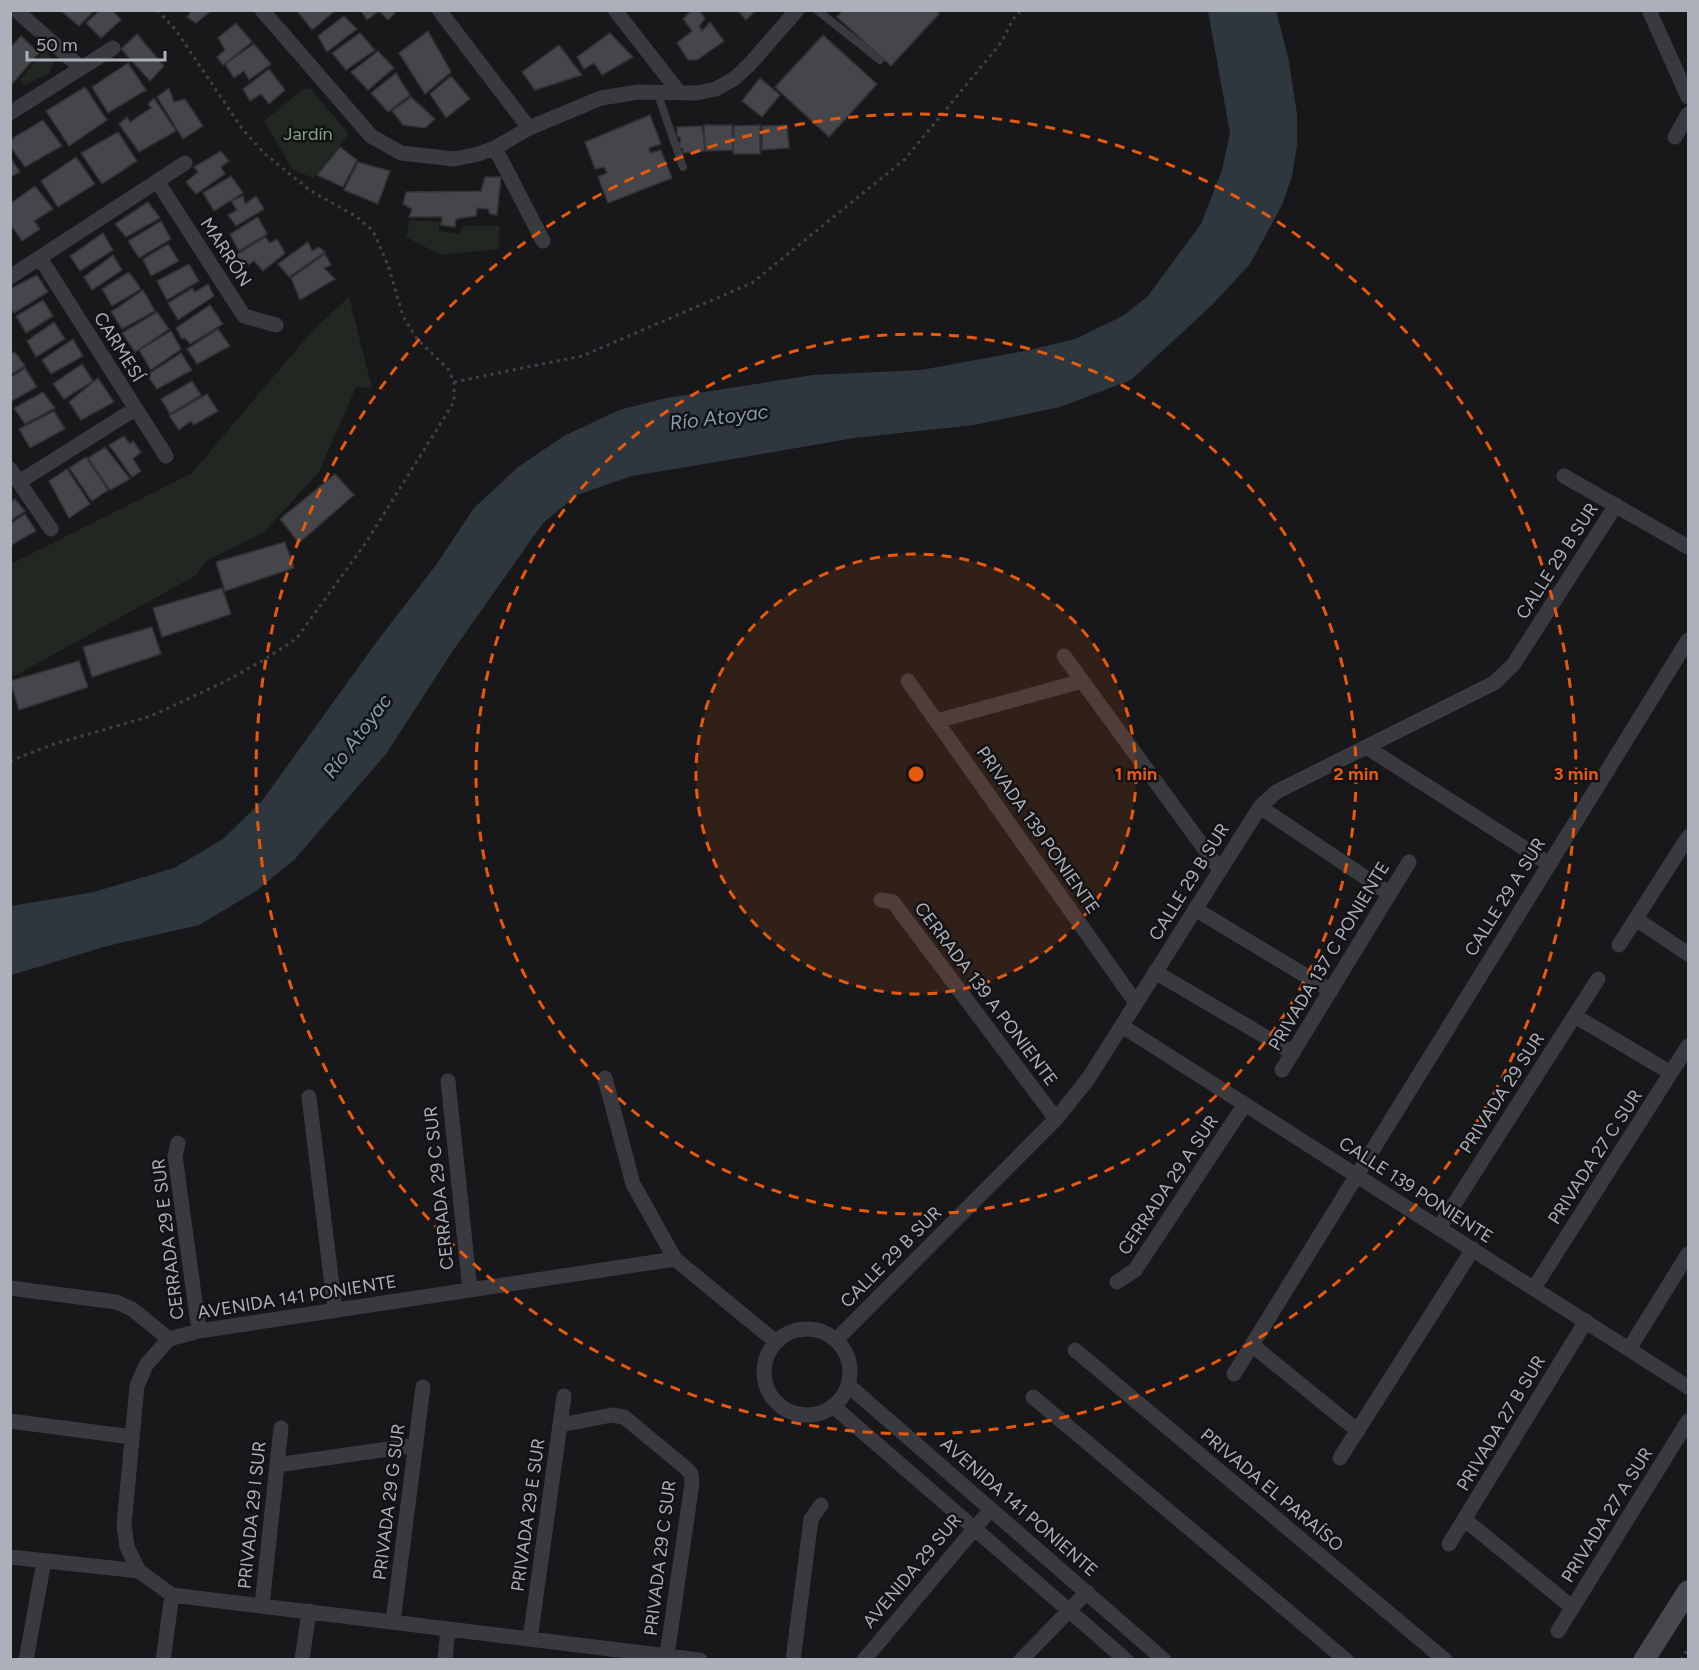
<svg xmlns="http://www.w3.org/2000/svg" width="1699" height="1670" font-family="Figtree,sans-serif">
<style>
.green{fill:#202821}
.water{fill:#2f373e}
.building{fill:#45464a;stroke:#323236;stroke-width:1.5}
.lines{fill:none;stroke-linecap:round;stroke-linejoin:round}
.path{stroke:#3f4146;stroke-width:3;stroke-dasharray:3 4.5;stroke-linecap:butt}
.lane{stroke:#393a3f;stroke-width:8}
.street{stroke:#393a3f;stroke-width:15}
.secondary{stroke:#47494f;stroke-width:21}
.ring{fill:none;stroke:#e8590c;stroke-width:3;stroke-dasharray:10 8}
.labels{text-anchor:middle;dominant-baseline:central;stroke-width:5;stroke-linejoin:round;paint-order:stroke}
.park-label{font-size:18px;fill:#83a485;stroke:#131315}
.street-label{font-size:18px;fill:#abb0ba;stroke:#131315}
.water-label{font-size:20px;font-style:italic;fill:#849db3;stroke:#131315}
.centre{fill:#e8590c;stroke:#131315;stroke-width:3}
.ring-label{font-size:18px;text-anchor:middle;font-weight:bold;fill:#e8590c;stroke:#131315;stroke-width:5;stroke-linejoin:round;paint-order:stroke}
</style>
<rect width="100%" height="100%" fill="#18181a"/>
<!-- green -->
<path class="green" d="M44 50 48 51 53 64 49 73 25 85 20 80Z
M310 88 349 134 313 178 293 170 264 121 302 90Z
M410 220 439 222V231L460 234 464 226H499V249L441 255 406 237Z
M349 297 372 388 356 387 319 472 264 532 206 561 195 576 11 678V564L192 473 313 330Z"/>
<!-- water -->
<path class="water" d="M1208 11H1276L1288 57 1297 114V145L1292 176 1282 205 1250 264 1212 305 1131 380 1060 407 974 425 854 438 681 468 632 476 577 495 543 523 452 652 386 754 294 860 256 891 199 925 107 946 11 975V906L94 892 174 868 223 839 262 801 378 640 436 565 474 508 518 467 564 436 619 410 666 398 813 375 921 370 1025 351 1075 339 1123 316 1148 296 1201 224 1222 170 1230 133Z"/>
<!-- building -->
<path class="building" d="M60 10H95L79 26Z
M100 10H112L121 20 101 38 86 23Z
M188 10H212L196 23 187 17 190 13Z
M300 10H336L312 30 298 12Z
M398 10 388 20 379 11 367 20 361 11Z
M692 10H699L705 19 699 26 702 31 710 22 724 41 697 60H688L677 43 692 31 683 19Z
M737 10H754L755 11 746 20Z
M843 10H936L939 14 891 66 837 17Z
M344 16 357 29 327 52 318 36Z
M236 23 252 42 223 65 217 57 225 50 218 38Z
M428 31 451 72 425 94 399 53Z
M360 33 375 50 346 70 332 53Z
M610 33 633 57 602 75 594 63 584 69 577 57Z
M137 34 164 66 150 81 121 49Z
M823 35 877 84 829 137 775 87Z
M21 36 39 53 12 84 10 82V48Z
M254 44 271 64 249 80 244 71 234 78 225 64Z
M559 45 582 75 535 90 522 72Z
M378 51 394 68 368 90 351 72Z
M128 63 146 90 108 113 92 87Z
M269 69 285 90 269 104 261 94 250 101 243 89Z
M396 73 410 95 388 112 371 93Z
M451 76 470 99 446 118 430 94Z
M760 78 780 95 762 117 742 101Z
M85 87 107 120 69 146 46 111Z
M169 88 174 102 185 99 203 126 183 139 157 97Z
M411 97 435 119 425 128 403 125 392 111Z
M154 98 176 131 139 152 119 124 127 117 130 122 151 108 148 104Z
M650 115 661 144 649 148 650 153 661 150 672 178 608 203 598 177 607 173 604 167 595 169 585 142Z
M43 120 62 146 25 167 10 146V140Z
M704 125H732L733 150 705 151Z
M760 125V154H733L734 126Z
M787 125 789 148 762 150V126Z
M702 126 705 151 682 153 683 149 679 147 681 138 677 136V127Z
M118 132 137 161 102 184 81 153Z
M340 147 357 160 343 187 317 175Z
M221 151 229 161 221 167 225 174 196 194 186 182 198 172 194 167Z
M10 157 20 172 10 177Z
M76 157 95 184 58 207 41 181Z
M358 162 390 171 378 204 344 190Z
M231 176 243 193 214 211 203 193Z
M485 177H501L497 215 490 214 488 209 477 208 476 216 456 219 455 227 441 225 442 217H409L412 209 403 204 406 192 481 191Z
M35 186 53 209 34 221 40 229 22 241 10 224V204Z
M243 196 245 204 256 196 264 209 236 226 228 215 237 210 231 201Z
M148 202 160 218 126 237 115 224Z
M258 217 267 234 239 251 230 234Z
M161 221 171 239 139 258 128 241Z
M103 233 113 250 80 271 70 256Z
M265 237 270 243 277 239 285 253 263 271 254 261 244 268 236 255Z
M308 242 312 251 319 247 325 252 289 277 278 264Z
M168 244 179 261 151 276 143 259Z
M325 254 331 265 324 268 335 279 300 300 291 278Z
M113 255 122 270 92 290 84 277Z
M189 264 199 281 167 300 157 281Z
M129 272 141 289 112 306 102 289Z
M37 275 48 292 14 313 10 307V289Z
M208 284 214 296 178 320 168 303 192 288 195 292Z
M143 290 155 311 122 329 111 312Z
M43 300 53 316 26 333 16 316Z
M210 305 223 324 190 344 185 338 182 339 176 328Z
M157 312 169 329 135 352 122 333Z
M54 322 65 339 36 357 27 341Z
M218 329 230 346 197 364 187 349Z
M171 331 181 349 151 370 139 350Z
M73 339 83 356 51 374 42 360Z
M15 352 25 366 10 375V355Z
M181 353 192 370 157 389 147 375Z
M82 364 93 381 64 399 53 384Z
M25 368 37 387 10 402V378Z
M98 378 114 402 81 420 69 402Z
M192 381 201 395 170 414 161 399Z
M43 392 55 408 25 424 14 408Z
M207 394 218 411 194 425 191 421 179 430 169 416Z
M54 411 65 429 30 448 19 429Z
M124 436 130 444 133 441 141 452 133 459 141 471 132 477 109 445Z
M105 447 130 479 110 490 88 458Z
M86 457 108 490 92 501 69 468Z
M67 469 90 504 69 518 49 481Z
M335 474 354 495 299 543 280 519Z
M15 499 25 511 10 521V502Z
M25 514 36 531 10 546V524Z
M285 542 294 568 225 591 216 562Z
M222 588 231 614 162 637 153 608Z
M152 627 161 654 92 677 83 647Z
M79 661 88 687 19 710 10 681Z"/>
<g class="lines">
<!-- path -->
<path class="path" d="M454 382 582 356 752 283 905 159 1000 44 1014 18 1021 10
M10 761 51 745 151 716 224 682 262 661 296 639 365 544 454 402V382L448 369 417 339 403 316 388 265 373 231 357 217 311 191 265 154 243 130 175 29 157 10
M1681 1660 1688 1649"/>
<!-- lane -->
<path class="lane" d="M817 10 880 60
M657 92 683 167"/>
<!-- street -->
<path class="street" d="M16 10 81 68
M262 10 371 136 401 153 454 159 478 154 495 148 529 128 601 98 639 92 696 93 716 89 735 78 749 65 797 10
M439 10 529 128
M615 10 678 91
M1649 10 1688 97
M10 113 113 48
M1675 137 1688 114
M495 148 543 241
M157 181 244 316 276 325
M40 258 166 456
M10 277 185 163
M10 469 51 529
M1564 476 1688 547
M19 482 135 409
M1064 656 1220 870
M908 681 1136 1003
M937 721 1082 681
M1368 748 1549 864
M1260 807 1390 894
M881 900 893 902 1056 1119
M1195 909 1331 991
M1636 919 1688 954
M1619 945 1688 837
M1155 972 1293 1053
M1575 1016 1671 1073
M1122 1026 1688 1387
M1282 1070 1409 862
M605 1078 633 1184 675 1259 776 1342
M448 1081 470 1290
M309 1097 335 1310
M178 1143 175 1156 199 1331
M1439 1228 1598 979
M1117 1282 1135 1270 1245 1104
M10 1288 116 1302 132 1309 169 1339
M1534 1288 1688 1046
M764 1372a43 43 0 1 1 86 0a43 43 0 1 1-86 0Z
M836 1340 1056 1119 1088 1079 1260 807 1276 792 1494 683 1513 665 1616 505
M1252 1345 1358 1431
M1629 1349 1688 1254
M1075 1350 1445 1660
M1234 1374 1688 640
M848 1385 1164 1660
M1033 1397 1346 1660
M833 1406 1126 1660
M10 1421 132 1437
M560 1425 612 1415 624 1417 687 1469 691 1474 692 1483 667 1655
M1340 1458 1473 1249
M277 1465 416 1445
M1464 1519 1573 1608
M1449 1544 1586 1321
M10 1557 139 1571 172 1595 700 1660
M139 1571 127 1547 124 1525 137 1386 146 1365 169 1339 199 1331 675 1259
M262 1605 281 1428
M393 1622 423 1387
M1558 1631 1688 1421
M530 1639 564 1396
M26 1660 44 1561
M163 1660 172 1595
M302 1660 309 1611
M445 1660 448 1629
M793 1660 811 1519 821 1505
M864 1660 991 1509
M1021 1660 1087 1592"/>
<!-- secondary -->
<path class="secondary" d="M1644 1660 1688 1591"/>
</g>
<!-- distance rings -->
<circle cx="916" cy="774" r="220" fill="#e8590c" fill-opacity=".12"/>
<g class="ring">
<circle cx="916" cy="774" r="220"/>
<circle cx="916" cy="774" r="440"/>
<circle cx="916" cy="774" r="660"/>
</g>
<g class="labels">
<!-- park labels -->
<g class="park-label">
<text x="308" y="134">Jardín</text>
</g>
<!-- street labels -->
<g class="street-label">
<text transform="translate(226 252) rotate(57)">MARRÓN</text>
<text transform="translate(119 347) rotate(58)">CARMESÍ</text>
<text transform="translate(1557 561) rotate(-57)">CALLE 29 B SUR</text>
<text transform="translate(1038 830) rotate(55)">PRIVADA 139 PONIENTE</text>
<text transform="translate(1189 882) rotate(-58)">CALLE 29 B SUR</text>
<text transform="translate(1505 897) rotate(-58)">CALLE 29 A SUR</text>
<text transform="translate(1329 956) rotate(-59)">PRIVADA 137 C PONIENTE</text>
<text transform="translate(986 994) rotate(53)">CERRADA 139 A PONIENTE</text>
<text transform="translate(1502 1093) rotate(-57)">PRIVADA 29 SUR</text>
<text transform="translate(1595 1157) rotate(-57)">PRIVADA 27 C SUR</text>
<text transform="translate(1168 1185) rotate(-56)">CERRADA 29 A SUR</text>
<text transform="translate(439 1188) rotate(-96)">CERRADA 29 C SUR</text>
<text transform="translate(1416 1190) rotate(33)">CALLE 139 PONIENTE</text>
<text transform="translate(168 1239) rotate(-97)">CERRADA 29 E SUR</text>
<text transform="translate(891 1257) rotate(-45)">CALLE 29 B SUR</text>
<text transform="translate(297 1297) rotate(-9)">AVENIDA 141 PONIENTE</text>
<text transform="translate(1501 1423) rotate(-59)">PRIVADA 27 B SUR</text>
<text transform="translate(1272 1490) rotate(40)">PRIVADA EL PARAÍSO</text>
<text transform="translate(389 1502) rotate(-83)">PRIVADA 29 G SUR</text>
<text transform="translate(1019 1507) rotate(41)">AVENIDA 141 PONIENTE</text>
<text transform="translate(252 1515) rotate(-84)">PRIVADA 29 I SUR</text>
<text transform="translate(528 1515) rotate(-82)">PRIVADA 29 E SUR</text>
<text transform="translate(1607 1515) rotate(-58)">PRIVADA 27 A SUR</text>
<text transform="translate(660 1558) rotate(-83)">PRIVADA 29 C SUR</text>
<text transform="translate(912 1571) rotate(-50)">AVENIDA 29 SUR</text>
</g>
<!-- water labels -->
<g class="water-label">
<text transform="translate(719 417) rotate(-7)">Río Atoyac</text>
<text transform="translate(357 736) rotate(-53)">Río Atoyac</text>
</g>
</g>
<circle cx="916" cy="774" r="9" class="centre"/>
<g class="ring-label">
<text x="1136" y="780">1 min</text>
<text x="1356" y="780">2 min</text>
<text x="1576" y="780">3 min</text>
</g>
<!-- border -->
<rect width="1699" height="1670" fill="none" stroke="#abb0ba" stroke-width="24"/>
<!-- scale -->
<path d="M27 51v9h138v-9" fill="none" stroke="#abb0ba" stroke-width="3"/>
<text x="36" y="51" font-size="18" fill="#abb0ba" stroke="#131315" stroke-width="4.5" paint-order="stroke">50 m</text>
</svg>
